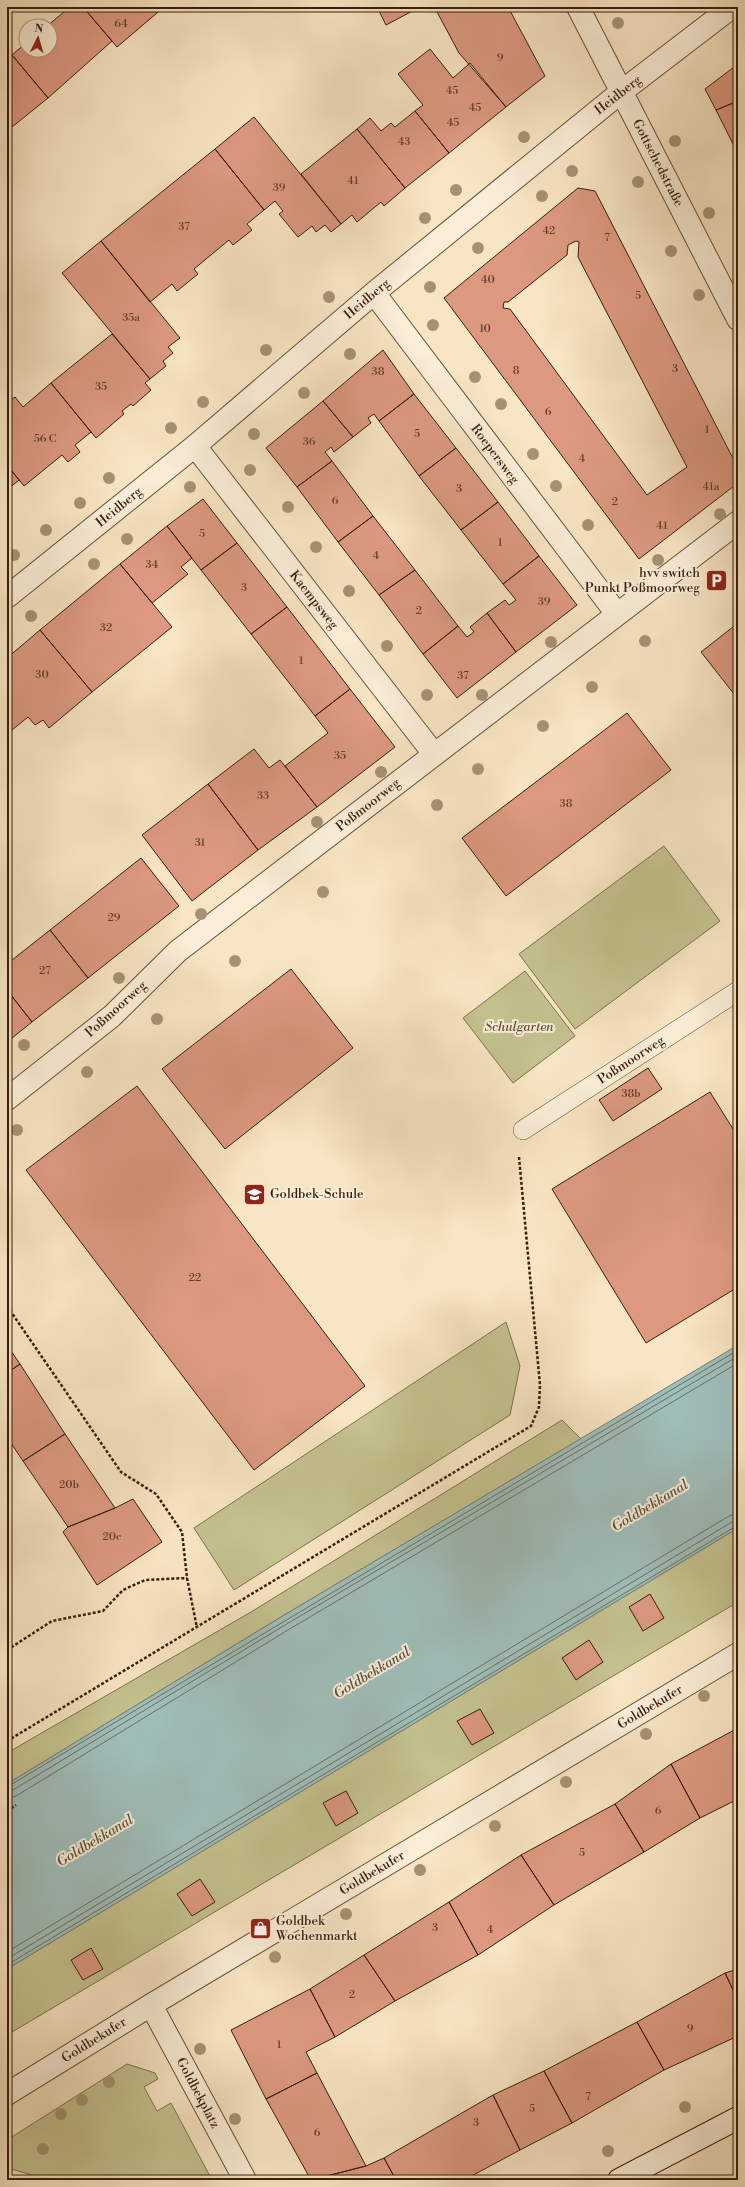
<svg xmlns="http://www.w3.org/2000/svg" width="745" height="2187" font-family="'Libre Bodoni',serif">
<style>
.green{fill:#c4c28f;stroke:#7e704e}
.water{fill:#9fbeba;stroke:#757e74}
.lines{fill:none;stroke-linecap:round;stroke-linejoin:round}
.shore{stroke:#6b6e63;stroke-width:1}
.building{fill:#dc9980;stroke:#371d0c;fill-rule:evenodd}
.lane-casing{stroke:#674f3a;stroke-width:20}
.street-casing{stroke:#674f3a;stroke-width:24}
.secondary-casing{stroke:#371d0c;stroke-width:24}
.path{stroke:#371d0c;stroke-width:2.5;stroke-dasharray:3 2;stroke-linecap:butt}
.lane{stroke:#faeed8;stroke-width:19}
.street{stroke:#faeed8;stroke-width:22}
.secondary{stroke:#faeed8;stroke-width:22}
.tree{fill:#a59274}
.labels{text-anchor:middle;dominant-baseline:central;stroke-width:4;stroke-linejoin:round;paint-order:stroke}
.number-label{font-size:11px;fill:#603c29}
.street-label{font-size:13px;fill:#371d0c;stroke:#faeed8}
.poi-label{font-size:13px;fill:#371d0c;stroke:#faeed8;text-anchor:start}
.park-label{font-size:13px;font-style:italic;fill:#614f33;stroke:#faeed8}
.water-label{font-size:14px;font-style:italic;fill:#564d40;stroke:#faeed8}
</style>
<rect width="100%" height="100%" fill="#f8e5c3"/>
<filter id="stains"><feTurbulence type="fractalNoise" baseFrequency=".005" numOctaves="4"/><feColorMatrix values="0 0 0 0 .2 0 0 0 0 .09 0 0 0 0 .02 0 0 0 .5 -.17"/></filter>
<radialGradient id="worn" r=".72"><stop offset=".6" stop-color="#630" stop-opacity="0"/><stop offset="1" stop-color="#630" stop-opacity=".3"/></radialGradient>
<!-- green -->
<path class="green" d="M664 846 720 921 575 1029 519 954Z
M525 971 575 1036 513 1083 463 1018Z
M506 1322 520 1366 510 1415 234 1590 194 1528Z
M562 1420 581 1439 281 1617 7 1784V1753L251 1612Z
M738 1528V1602L7 2035V1969Z
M127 2064 155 2073 158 2079 144 2087 157 2111 171 2103 212 2180H50L7 2168V2140Z"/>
<!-- water -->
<path class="water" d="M738 1345V1528L7 1969V1784L281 1617Z"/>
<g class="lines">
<!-- shore -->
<path class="shore" d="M7 1787 738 1350
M7 1792 13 1790 285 1625 738 1356
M7 1798 16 1796 288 1630 738 1363
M7 1952 729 1516 738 1514
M7 1959 732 1522 738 1520
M7 1965 738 1525"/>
</g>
<!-- building -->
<path class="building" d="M70 7H83L112 41 48 98 12 55 26 43V50H50V26H47Z
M83 7H164L117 47Z
M377 7H420L386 25Z
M441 7H508L545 76 506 107 459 53 436 10Z
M430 49 453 78 470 63 506 107 449 153 415 111 423 105 398 74Z
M12 55 48 98 7 131V59Z
M738 64V101L716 110 705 89Z
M738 101V154L716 110Z
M415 111 449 153 405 188 357 129 370 118 381 131 391 123 395 127Z
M254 117 341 224 331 232 325 225 316 232 312 226 298 237 279 214 283 211 275 201 264 210 215 149Z
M357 129 405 188 384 206 381 202 357 222 352 215 341 224 301 174Z
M215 149 264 210 247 224 252 230 233 245 229 240 194 269 198 274 177 291 172 284 150 302 101 241Z
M578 188 595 191 738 468V483L639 559 444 298ZM576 241 579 242 578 257 687 467 647 495 510 309 503 308 504 302H508L567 255 568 245Z
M101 241 180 338 168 347 173 353 163 361 166 366 150 379 62 273Z
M112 334 150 379 145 383 151 390 133 406 131 404 122 411 124 414 96 438 51 383Z
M383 350 414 394 379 421 374 414 368 418 371 423 353 437 323 401Z
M51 383 91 432 75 445 80 452 68 462 62 455 24 486 7 465V419L12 414 7 408V403L15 397 23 407Z
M414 394 456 448 419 476 379 421Z
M323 401 353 437 334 452 331 447 325 452 332 461 297 487 266 448Z
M456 448 498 502 461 530 419 476Z
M332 461 373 516 338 542 297 487Z
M7 465 19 480 7 490Z
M203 499 237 543 201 570 167 526Z
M498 502 539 556 503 584 461 530Z
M373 516 415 570 379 595 338 542Z
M167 526 192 558 181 567 188 574 152 603 120 564Z
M237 543 287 607 251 634 201 570Z
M539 556 577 605 516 652 487 613 505 600 509 605 516 600 503 584Z
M120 564 172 627 92 692 40 630Z
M415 570 458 626 423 654 379 595Z
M287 607 350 689 315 716 251 634Z
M487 613 516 652 457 698 423 654 458 626 467 637 474 632 470 627Z
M738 623V699L701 652Z
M40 630 92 692 49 728 43 720 35 725 28 717 7 734V658Z
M350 689 395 747 317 807 285 766 328 733 315 716Z
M627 713 671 770 506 896 462 838Z
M254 749 269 768 280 760 317 807 258 850 208 784Z
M208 784 258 850 192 901 142 835Z
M141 858 179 906 88 978 50 930Z
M50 930 88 978 32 1022 7 990V964Z
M291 969 353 1048 225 1149 162 1069Z
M7 990 32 1022 7 1042Z
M648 1068 662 1089 613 1121 599 1100Z
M137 1086 365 1386 254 1470 26 1170Z
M710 1092 738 1137V1287L646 1343 552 1189Z
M7 1345 20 1364 7 1373Z
M20 1364 65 1434 23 1461 7 1437V1373Z
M65 1434 115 1508 68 1527 23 1461Z
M133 1499 162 1542 97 1585 63 1532 68 1527 115 1508Z
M650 1594 664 1618 643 1631 629 1607Z
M589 1640 603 1662 576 1680 562 1658Z
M480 1709 494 1733 472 1745 457 1721Z
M738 1728V1799L700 1818 671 1764Z
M671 1764 700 1818 644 1852 615 1804Z
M346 1791 358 1813 336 1826 323 1803Z
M615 1804 644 1852 554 1905 521 1855Z
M521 1855 554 1905 478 1955 449 1902Z
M200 1879 215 1902 192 1916 177 1894Z
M449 1902 478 1955 395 2001 364 1955Z
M91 1948 103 1969 83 1980 71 1960Z
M364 1955 395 2001 335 2037 310 1989Z
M738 1969V2000L725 1973Z
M725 1973 738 2000V2036L664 2070 637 2022Z
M310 1989 335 2037 306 2052 317 2073 266 2099 231 2030Z
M637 2022 664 2070 572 2123 544 2071Z
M544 2071 572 2123 520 2150 493 2095Z
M317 2073 366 2166 311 2180 266 2099Z
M493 2095 520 2150 464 2180H396L384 2158Z
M384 2158 396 2180H311L366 2166Z"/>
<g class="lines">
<defs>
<path id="lane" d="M523 1130 738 991"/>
<path id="street" d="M578 7 738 319
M374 293 617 614
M195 446 434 754
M7 597 195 446 374 293 621 92 732 7
M7 1099 112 1016 178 951 738 522
M151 2005 245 2180
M7 2094 151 2005 738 1654"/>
<path id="secondary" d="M619 2180 738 2118"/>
</defs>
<!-- lane casing -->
<use href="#lane" class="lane-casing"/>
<!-- street casing -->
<use href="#street" class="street-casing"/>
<!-- secondary casing -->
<use href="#secondary" class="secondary-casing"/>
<!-- path -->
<path class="path" d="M7 1306 121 1472 156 1494 182 1532 187 1578 197 1628
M7 1650 52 1621 103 1611 123 1590 145 1580 187 1578
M7 1741 531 1426 539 1407 540 1385 519 1157
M7 1805 9 1809
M7 1811 16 1805
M103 2180H111"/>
<!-- lane -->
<use href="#lane" class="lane"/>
<!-- street -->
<use href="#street" class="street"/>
<!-- secondary -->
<use href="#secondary" class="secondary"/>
</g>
<!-- trees -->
<g class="tree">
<circle cx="618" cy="23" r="6"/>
<circle cx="524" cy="137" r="6"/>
<circle cx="675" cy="141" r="6"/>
<circle cx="572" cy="171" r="6"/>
<circle cx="638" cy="182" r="6"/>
<circle cx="456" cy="190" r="6"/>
<circle cx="542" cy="196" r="6"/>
<circle cx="709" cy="213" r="6"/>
<circle cx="425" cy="218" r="6"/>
<circle cx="478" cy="248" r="6"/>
<circle cx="671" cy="251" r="6"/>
<circle cx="430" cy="287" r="6"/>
<circle cx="699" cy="295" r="6"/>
<circle cx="329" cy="297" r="6"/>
<circle cx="433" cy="325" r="6"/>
<circle cx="266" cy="350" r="6"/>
<circle cx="350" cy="354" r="6"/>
<circle cx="475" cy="377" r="6"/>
<circle cx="304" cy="393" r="6"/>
<circle cx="203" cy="402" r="6"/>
<circle cx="501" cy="404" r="6"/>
<circle cx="171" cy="428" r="6"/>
<circle cx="254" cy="434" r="6"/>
<circle cx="533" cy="454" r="6"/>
<circle cx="250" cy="470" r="6"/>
<circle cx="109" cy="478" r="6"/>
<circle cx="556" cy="486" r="6"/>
<circle cx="190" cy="487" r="6"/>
<circle cx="80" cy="503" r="6"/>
<circle cx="288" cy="507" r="6"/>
<circle cx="720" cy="514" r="6"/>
<circle cx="588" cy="525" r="6"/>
<circle cx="46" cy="530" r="6"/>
<circle cx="127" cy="539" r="6"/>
<circle cx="316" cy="547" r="6"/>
<circle cx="14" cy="555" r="6"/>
<circle cx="658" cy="560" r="6"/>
<circle cx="94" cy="564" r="6"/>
<circle cx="349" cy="591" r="6"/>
<circle cx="31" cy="616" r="6"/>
<circle cx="645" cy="641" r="6"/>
<circle cx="551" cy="642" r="6"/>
<circle cx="387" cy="646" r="6"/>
<circle cx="592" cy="687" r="6"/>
<circle cx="427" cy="695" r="6"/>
<circle cx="482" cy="695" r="6"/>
<circle cx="543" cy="726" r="6"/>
<circle cx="478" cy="769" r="6"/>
<circle cx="381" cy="772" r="6"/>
<circle cx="437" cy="805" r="6"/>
<circle cx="317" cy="822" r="6"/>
<circle cx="323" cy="892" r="6"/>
<circle cx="201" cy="914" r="6"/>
<circle cx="235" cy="961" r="6"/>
<circle cx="119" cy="978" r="6"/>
<circle cx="157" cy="1019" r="6"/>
<circle cx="24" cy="1045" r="6"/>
<circle cx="87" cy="1072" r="6"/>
<circle cx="17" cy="1130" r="6"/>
<circle cx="704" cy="1696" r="6"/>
<circle cx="646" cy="1734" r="6"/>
<circle cx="566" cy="1782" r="6"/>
<circle cx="495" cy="1826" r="6"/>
<circle cx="420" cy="1870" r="6"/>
<circle cx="346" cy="1914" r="6"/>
<circle cx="275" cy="1957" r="6"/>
<circle cx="200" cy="2049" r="6"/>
<circle cx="109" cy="2082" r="6"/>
<circle cx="82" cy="2100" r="6"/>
<circle cx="685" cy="2107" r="6"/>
<circle cx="61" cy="2114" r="6"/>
<circle cx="235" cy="2119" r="6"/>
<circle cx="43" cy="2149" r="6"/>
<circle cx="608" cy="2151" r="6"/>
</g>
<!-- icons -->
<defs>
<symbol id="parking-square" viewBox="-11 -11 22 22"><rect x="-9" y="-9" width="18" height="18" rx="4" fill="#8f2418" stroke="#faeed8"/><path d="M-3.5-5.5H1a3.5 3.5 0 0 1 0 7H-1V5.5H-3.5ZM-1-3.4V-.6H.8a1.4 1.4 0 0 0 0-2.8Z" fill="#fff"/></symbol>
<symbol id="school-square" viewBox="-11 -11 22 22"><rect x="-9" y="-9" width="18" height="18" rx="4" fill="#8f2418" stroke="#faeed8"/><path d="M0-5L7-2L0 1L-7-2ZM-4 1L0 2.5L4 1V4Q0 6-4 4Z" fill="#fff"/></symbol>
<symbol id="shop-square" viewBox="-11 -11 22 22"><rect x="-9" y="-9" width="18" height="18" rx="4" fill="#8f2418" stroke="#faeed8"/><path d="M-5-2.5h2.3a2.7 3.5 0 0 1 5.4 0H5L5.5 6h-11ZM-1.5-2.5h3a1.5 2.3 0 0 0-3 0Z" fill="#fff"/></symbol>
</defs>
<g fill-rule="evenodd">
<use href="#parking-square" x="704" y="568" width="25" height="25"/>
<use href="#school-square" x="242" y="1182" width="25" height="25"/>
<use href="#shop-square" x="248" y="1916" width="25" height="25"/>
</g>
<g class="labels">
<!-- number labels -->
<g class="number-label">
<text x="121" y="24">64</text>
<text x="500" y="58">9</text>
<text x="452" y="91">45</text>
<text x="475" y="108">45</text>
<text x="453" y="123">45</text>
<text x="404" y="142">43</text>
<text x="353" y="181">41</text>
<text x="279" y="188">39</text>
<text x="184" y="227">37</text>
<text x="549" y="231">42</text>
<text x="607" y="238">7</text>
<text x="488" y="280">40</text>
<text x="638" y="296">5</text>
<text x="131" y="318">35a</text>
<text x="485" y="329">10</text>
<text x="675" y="369">3</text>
<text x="516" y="371">8</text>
<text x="378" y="372">38</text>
<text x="101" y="387">35</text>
<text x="548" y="412">6</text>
<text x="707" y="430">1</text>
<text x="417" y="434">5</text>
<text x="45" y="439">56 C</text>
<text x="309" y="442">36</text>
<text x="582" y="459">4</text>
<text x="711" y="487">41a</text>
<text x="459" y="489">3</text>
<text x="335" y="501">6</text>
<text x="615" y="502">2</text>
<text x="662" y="526">41</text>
<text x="202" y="534">5</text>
<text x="500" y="543">1</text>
<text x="376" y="556">4</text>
<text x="152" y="565">34</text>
<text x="244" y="588">3</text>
<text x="544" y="602">39</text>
<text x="419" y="611">2</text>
<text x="106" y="628">32</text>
<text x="301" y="661">1</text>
<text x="42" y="675">30</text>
<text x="463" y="676">37</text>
<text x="340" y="756">35</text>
<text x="263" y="796">33</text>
<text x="566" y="804">38</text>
<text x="200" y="843">31</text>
<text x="114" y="918">29</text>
<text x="45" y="971">27</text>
<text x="631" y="1094">38b</text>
<text x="195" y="1278">22</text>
<text x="69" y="1485">20b</text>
<text x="112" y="1537">20c</text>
<text x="658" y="1811">6</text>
<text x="582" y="1853">5</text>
<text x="435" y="1928">3</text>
<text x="490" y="1930">4</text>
<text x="352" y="1995">2</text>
<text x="690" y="2029">9</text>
<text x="279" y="2045">1</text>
<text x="588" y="2097">7</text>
<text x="532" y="2109">5</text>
<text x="476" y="2123">3</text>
<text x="317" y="2133">6</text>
</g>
<!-- street labels -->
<g class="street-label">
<text transform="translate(618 95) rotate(-38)">Heidberg</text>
<text transform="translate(658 163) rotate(63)">Gottschedstraße</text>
<text transform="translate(367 299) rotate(-40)">Heidberg</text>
<text transform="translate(495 454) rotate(53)">Roepersweg</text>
<text transform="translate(119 507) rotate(-39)">Heidberg</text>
<text transform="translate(314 600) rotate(52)">Kaempsweg</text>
<text transform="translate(368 805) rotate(-38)">Poßmoorweg</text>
<text transform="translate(116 1009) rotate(-42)">Poßmoorweg</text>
<text transform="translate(631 1060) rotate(-33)">Poßmoorweg</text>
<text transform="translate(650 1707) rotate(-31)">Goldbekufer</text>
<text transform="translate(372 1873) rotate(-31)">Goldbekufer</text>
<text transform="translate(94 2040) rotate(-32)">Goldbekufer</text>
<text transform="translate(198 2093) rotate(62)">Goldbekplatz</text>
</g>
<!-- poi labels -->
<g class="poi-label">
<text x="700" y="573" text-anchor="end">hvv switch<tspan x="700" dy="15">Punkt Poßmoorweg</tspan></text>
<text x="270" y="1194">Goldbek-Schule</text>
<text x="276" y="1921">Goldbek<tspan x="276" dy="15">Wochenmarkt</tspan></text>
</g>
<!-- park labels -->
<g class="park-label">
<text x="519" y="1027">Schulgarten</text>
</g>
<!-- water labels -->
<g class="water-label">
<text transform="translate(650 1506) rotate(-31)">Goldbekkanal</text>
<text transform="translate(372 1673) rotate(-31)">Goldbekkanal</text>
<text transform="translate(95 1841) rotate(-31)">Goldbekkanal</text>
</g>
</g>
<!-- margin -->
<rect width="745" height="2187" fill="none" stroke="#f8e5c3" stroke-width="24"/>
<rect x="8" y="8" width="729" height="2171" fill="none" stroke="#371d0c" stroke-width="2"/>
<rect x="12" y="12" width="721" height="2163" fill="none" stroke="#371d0c"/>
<!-- north arrow -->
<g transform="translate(38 38) rotate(5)"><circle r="19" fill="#faeed8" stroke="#ac9a86"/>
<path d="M0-3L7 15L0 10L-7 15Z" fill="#8f2418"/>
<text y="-6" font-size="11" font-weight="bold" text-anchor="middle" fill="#371d0c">N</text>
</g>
<rect width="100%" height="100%" filter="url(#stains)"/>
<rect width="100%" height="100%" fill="url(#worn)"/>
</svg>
